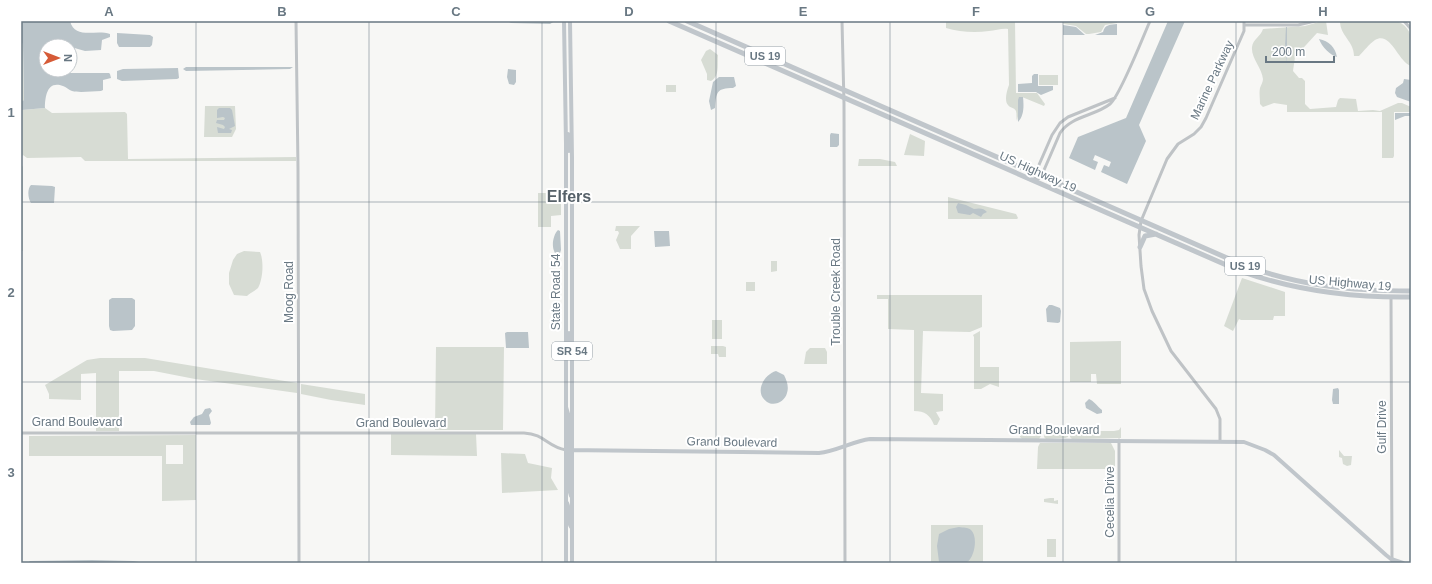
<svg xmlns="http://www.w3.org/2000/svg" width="1432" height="584" font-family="Helvetica,sans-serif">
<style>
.green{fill:#d7dcd4;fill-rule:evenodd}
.water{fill:#bac4c9}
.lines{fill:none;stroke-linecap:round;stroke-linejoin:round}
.minor{stroke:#bfc3c6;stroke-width:3}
.major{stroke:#c0c6cb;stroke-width:4}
.highway{stroke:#c0c6cb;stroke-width:5}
.grid{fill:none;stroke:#697883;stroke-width:1;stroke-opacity:0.55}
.labels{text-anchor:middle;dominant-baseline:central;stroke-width:4;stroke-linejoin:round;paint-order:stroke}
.shield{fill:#fff;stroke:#96a0a8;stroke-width:1}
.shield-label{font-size:11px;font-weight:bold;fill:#697883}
.street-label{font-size:12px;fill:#697883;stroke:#fff}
.district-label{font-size:16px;font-weight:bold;fill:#566169;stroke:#fff}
.neatline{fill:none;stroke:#697883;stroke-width:1.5}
.grid-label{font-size:13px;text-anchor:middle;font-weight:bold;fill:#697883}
</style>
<rect width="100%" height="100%" fill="#f7f7f5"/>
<!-- green -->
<path class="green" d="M946 21H1118L1117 23 1105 25 1101 32 1089 34H1086L1076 26 1064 24 1061 21H1015L1016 93H1037L1045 104 1044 106 1022 97 1017 121C1016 118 1017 114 1016 111 1014 107 1010 108 1008 105 1004 101 1007 90 1009 85L1008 29C1002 28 995 31 989 31 975 33 959 32 946 28Z
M1322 21H1326L1328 35 1317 33 1295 57 1293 71 1299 78H1302L1305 81V104L1310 109 1336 107 1338 100 1340 98 1356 99 1358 111 1373 110 1380 111 1398 103H1402L1411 107V112H1394V156L1393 158H1382V112H1287V105L1274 103 1263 107 1260 104C1260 98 1259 93 1260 88 1261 85 1263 82 1263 79 1262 68 1251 58 1252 47 1253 39 1261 36 1263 29L1305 26ZM1287 27V47L1289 51 1287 56V67L1285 44Z
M1340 21H1397C1417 30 1411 48 1411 66 1398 62 1391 31 1375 40 1369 44 1364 51 1359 56H1354C1354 41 1340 36 1340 21Z
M21 39 23 46 24 100 21 102Z
M710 49 718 55C717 64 720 76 711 81L707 80V74L701 60 706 51Z
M1039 75H1058V85H1039Z
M666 85H676V92H666Z
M205 106H235L236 129 232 137H204Z
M45 108 52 113 125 112 127 114 128 159 296 157V161H85L81 157 27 158 23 155 21 157V112L22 110Z
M910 134 925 141 924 156 904 155Z
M859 159H880L895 162 897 166H858Z
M21 164 23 167V251H21Z
M538 193H561V215L551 216V227H538Z
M948 197 1016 214 1018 218 1017 219H948Z
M616 226H640L631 236V249H620L616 240 619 233 618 231H615Z
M244 251 260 252C264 261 263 279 258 288 255 291 250 293 247 296L234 295 229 284V273L233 260 237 254Z
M771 261H777V271L771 272Z
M1242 278 1285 292V316H1274L1273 320H1241L1239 319 1233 331 1224 326Z
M746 282H755V291H746Z
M877 295H982V327L970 332 923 331 921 393 943 394V411L936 412 940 419 937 425H934C930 415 925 411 914 411V330L888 329V299H877Z
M712 320H722V339H712Z
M980 331V367H999V387L990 384 981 389H974V337L973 335Z
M1121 341V384H1097L1096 374H1091V382H1070V342Z
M711 346H723L726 347V357H719L718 354H711Z
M436 347H504L503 430H435Z
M810 348H825L827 352V364H804L806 352Z
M100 358H145L297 383V393L195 379 154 371H119V431H96V373L81 374V400L49 399V394L45 385 87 360Z
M301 384 365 394V405L331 400 301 394Z
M1121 427V438L1072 439 1070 437V433L1072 431H1114L1119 430Z
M1023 431H1040L1041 436 1039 439H1022L1020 437V432Z
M1045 431H1066L1068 433V437L1065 438 1046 439 1044 437Z
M391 434H476L477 456 391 455Z
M196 435V500L162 501V456H29V436ZM166 445H183V464H166Z
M1040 443H1111L1115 451V469H1037L1038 447Z
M1339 450 1344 456H1352L1351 465 1347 466 1343 464 1342 458 1339 457Z
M501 453 525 454 528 463 552 468 551 478 558 490 502 493Z
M1050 498H1054V501L1058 500V504L1044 502V499Z
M931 525H983V563H931Z
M1047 539H1056V557H1047Z"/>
<!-- water -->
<path class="water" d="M22 21H70C75 40 96 29 110 34V37L102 40 101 50 85 51 64 45 46 46V70H53L55 72 60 73H109L110 74 111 78 103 80V90L101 91C92 91 80 93 72 91 69 90 66 87 63 86 47 80 45 97 45 108L22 110 21 112V102L24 100 23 46 21 39Z
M507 21H555L550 24 511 23Z
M1168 21H1185L1139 125 1146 141 1127 184 1101 172 1104 165 1109 167 1111 162 1095 155 1093 160 1098 162 1095 170 1069 158 1078 137 1126 118Z
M1117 24V35H1095L1103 32C1105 24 1110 25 1117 24Z
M1063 25 1076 27 1085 35H1063Z
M1286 27H1287V47L1289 51 1287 56V67L1285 44Z
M117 33 150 35 153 37 152 45 150 47H119L117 43Z
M1319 39C1329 41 1335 47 1337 57 1330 55 1322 47 1319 39Z
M186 67H293L290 69 186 71 183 69Z
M178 68 179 78 177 79 122 81 117 79V71L123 69Z
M508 69 516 70V82L514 85 509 84 507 77Z
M1034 74H1038V86H1053V90L1041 95 1036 92H1018V84L1032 83V76Z
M719 77H734L736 86 733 88C717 88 716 92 715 108L711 110 709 101 713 82Z
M1404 79 1411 80V102L1397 97 1395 93 1396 88 1403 83Z
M1019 97H1023C1024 106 1024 116 1018 122V100Z
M230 108 232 110 235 126 229 129 232 130 231 133H218L217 127 224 129 225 127 223 125 216 123 217 120H224L225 118 223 117 217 118V110L219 108Z
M1395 113H1411V116H1405L1395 120Z
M831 133 839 134V145L837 147H830V135Z
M31 185 52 186 55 187 54 203H31C28 199 27 189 31 185Z
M958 203 966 205 974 209C979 208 984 208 987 212L983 214 981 217 973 213 970 215 958 213 956 207Z
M558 230 560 231 561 250 560 253H555C551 247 553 235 558 230Z
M654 231H669L670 246 655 247Z
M112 298H132L135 300V326L132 330 113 331 110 330 109 326V300Z
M1049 305H1052L1060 308 1061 311 1060 322 1058 323 1047 322 1046 309Z
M507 332H528L529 348H506L505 333Z
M776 371 784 375C787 381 789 387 787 393 785 401 775 407 767 402 754 393 763 375 776 371Z
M1338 388 1339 390V404H1333L1332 400 1333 389Z
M1089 399C1093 400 1098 407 1102 410V413L1097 414 1086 408 1085 403Z
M210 408 212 411 209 415 211 423 210 425H191L190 422 194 417 202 414 205 409Z
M959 527C963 528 968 527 971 530 978 536 975 557 967 562 962 565 945 564 939 562L937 546 939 534 949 529Z
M92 560 133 561 145 563H28L30 561Z"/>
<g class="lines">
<!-- minor -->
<path class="minor" d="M296 21 298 168 299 563
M842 21 844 104 845 563
M1404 21 1411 29
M1245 25H1298L1315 21
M1035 181 1041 177 1060 133C1071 116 1095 116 1110 104 1120 96 1143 37 1150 21
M1035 181V174L1052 135 1060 123 1068 117 1115 98
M1391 297 1392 563
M21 433H524C545 434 547 447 566 450
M1119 440V563
M1220 441V419L1216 409 1171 351 1152 311 1144 289 1141 266 1139 235 1141 221 1167 159 1178 144 1194 134 1201 127 1206 118 1244 31V21"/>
<!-- major -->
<path class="major" d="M564 21 566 144V563
M570 21 572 158V563
M568 134 569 151
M569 333V349L572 351
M566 407 569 417V451
M566 450 819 453C837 451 853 441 870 439L1244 442 1265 450 1274 455 1386 555 1391 559 1403 563
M569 451V489L571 496
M567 503C571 511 567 521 571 527"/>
<!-- highway -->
<path class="highway" d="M669 21 1240 271C1296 291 1352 298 1411 297
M687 21 1243 265C1301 286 1350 291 1411 291
M1140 247 1145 236 1156 234"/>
</g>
<!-- grid -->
<path class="grid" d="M196 21V563M369 21V563M542 21V563M716 21V563M890 21V563M1063 21V563M1236 21V563M21 202H1411M21 382H1411"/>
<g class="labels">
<!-- shield labels -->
<g class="shield">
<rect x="745" y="47" width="40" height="18" rx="3"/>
<rect x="1225" y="257" width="40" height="18" rx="3"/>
<rect x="552" y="342" width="40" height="18" rx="3"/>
</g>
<g class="shield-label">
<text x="765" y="56">US 19</text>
<text x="1245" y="266">US 19</text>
<text x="572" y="351">SR 54</text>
</g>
<!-- street labels -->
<g class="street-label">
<text transform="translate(1212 80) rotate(-65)">Marine Parkway</text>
<text transform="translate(1038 172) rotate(24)">US Highway 19</text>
<text transform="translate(1350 283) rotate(5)">US Highway 19</text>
<text transform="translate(289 292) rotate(-90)">Moog Road</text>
<text transform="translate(556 292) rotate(-90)">State Road 54</text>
<text transform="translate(836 292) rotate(-90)">Trouble Creek Road</text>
<text x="77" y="422">Grand Boulevard</text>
<text x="401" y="423">Grand Boulevard</text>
<text transform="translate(1382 427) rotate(-90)">Gulf Drive</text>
<text x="1054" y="430">Grand Boulevard</text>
<text transform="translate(732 442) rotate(1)">Grand Boulevard</text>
<text transform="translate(1110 502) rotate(-90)">Cecelia Drive</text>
</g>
<!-- district labels -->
<g class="district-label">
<text x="569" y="196">Elfers</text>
</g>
</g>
<!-- border -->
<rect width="1432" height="584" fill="none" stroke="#ffffff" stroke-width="44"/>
<!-- north arrow -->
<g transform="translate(58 58) rotate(90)"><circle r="19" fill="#ffffff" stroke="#c3c9cd"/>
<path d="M0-3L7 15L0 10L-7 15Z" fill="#d65b37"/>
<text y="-6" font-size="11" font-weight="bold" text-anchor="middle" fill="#697883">N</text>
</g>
<!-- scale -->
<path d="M1266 56v6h68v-6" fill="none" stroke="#697883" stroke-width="2"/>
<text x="1272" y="56" font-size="12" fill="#697883" stroke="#ffffff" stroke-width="3" paint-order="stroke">200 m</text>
<rect x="22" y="22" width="1388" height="540" class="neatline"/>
<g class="grid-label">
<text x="109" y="16">A</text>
<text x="282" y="16">B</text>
<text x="456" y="16">C</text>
<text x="629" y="16">D</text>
<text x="803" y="16">E</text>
<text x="976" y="16">F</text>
<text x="1150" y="16">G</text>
<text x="1323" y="16">H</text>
<text x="11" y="117">1</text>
<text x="11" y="297">2</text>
<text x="11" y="477">3</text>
</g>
</svg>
